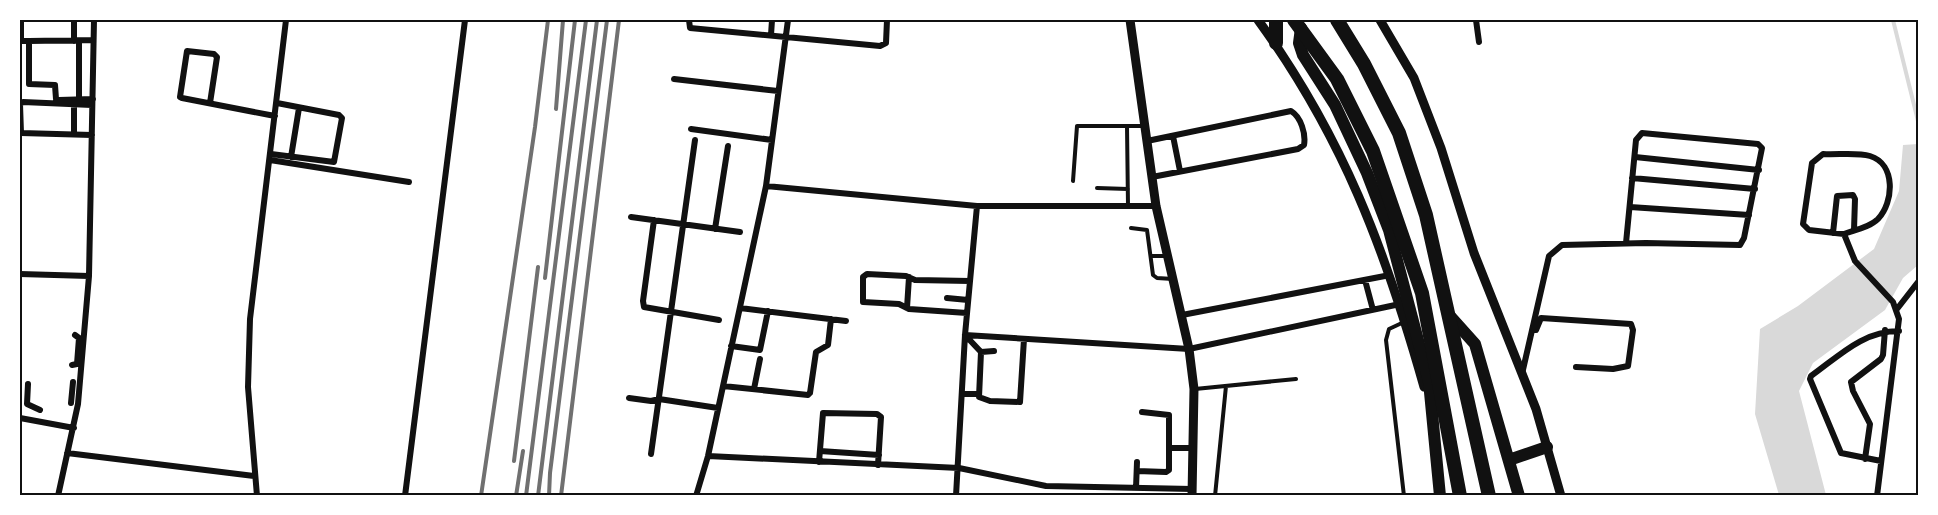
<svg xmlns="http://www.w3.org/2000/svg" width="1938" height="515" font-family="'PT Sans',sans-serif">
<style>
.water{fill:#d9d9d9}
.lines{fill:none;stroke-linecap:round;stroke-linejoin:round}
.stream{stroke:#d9d9d9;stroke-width:4}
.service{stroke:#111;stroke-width:4}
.minor{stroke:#111;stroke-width:6}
.tertiary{stroke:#111;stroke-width:9}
.trunk{stroke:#111;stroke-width:12}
.motorway{stroke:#111;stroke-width:14}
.rail{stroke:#707070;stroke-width:4}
.neatline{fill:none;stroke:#111;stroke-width:2}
</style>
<rect width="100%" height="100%" fill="#fff"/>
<!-- water -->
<path class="water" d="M1918 144V265L1903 278 1885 310 1813 363 1799 391 1826 495H1779L1755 414 1760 329 1798 306 1874 249 1899 191 1903 145Z"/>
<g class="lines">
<!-- stream -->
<path class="stream" d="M1893 20 1918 121"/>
<!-- service -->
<path class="service" d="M1127 126 1128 206
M1073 181 1077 126H1143
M1097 188 1128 189
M1131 228 1147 230 1153 275 1157 278 1173 279
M1151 256H1168
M1195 389 1296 379
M1215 496 1226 386
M1404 496 1386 340 1389 329 1404 322"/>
<!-- minor -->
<path class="minor" d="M21 20V41H29
M74 20V41
M689 20 690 28 880 46 886 43 887 20
M1476 20 1479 42
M771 35 772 20
M79 41V100
M674 79 778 91
M93 99 59 100 56 99 55 85 29 84V41L93 40
M210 103 217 57 214 54 187 51 180 97 182 98 275 116
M691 129 772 140
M74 134V105
M92 135 21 133 20 104 23 102 92 105
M1173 136 1180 171
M1147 141 1291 111C1301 117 1306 134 1304 145L1298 149 1152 177
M271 154 334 162 342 118 339 115 277 103
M291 157 299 108
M1635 157 1759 170
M270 160 409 182
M1632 178 1755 189
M766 186 977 206H1156
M1630 207 1749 215
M631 217 740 232
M654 220 643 301 644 307 719 320
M715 229 728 146
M1833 233 1837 196 1853 195 1855 199 1854 230
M1844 234C1855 230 1870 227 1878 219 1894 202 1896 164 1870 156 1857 152 1837 155 1823 154L1812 163 1803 224 1809 230 1844 234 1855 261 1893 302 1899 319 1877 496
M20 274 89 276
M1365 280 1373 310
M947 298 968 300
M740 308 846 321
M907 308 909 277
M1897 309 1918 282
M967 313 909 309 899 304 863 302V277L867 274 906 276 915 280 970 281
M1182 315 1390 275
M1532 330H1536L1541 318 1631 324 1633 330 1628 366 1613 369 1576 367
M965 335 1189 349 1400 304
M965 335 981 352
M731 346 760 350 768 311
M994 351 981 352 979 397 990 401 1020 402 1024 339
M72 365 77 364 79 338 75 335
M1522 374 1549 256 1562 245 1646 243 1740 245 1744 238 1762 148 1758 144 1642 133 1636 140 1626 243
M28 384 27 404 40 410
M723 386 808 395 810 393 816 352 828 345 831 319
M754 389 760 359
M962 394H979
M629 398 651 401 659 399 718 408
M71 403 73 382
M20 418 74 428
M1169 448H1193
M820 451 879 455
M67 453 254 476
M651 454 695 140
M708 456 959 468 1046 486 1192 489
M1865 459 1870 424 1853 391 1851 382 1881 359 1883 355 1885 330
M1881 461 1841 453 1810 379 1811 376C1839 356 1863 331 1899 331
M819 462 823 413 877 414 881 417 878 465
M1137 471 1166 472 1169 470V415L1142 412
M1136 488 1137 462
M58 496 78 404 89 276 94 20
M257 496 248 387 250 319 286 20
M405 496 465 20
M696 496 708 456 766 186 788 20
M956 496 965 335 977 206"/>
<!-- tertiary -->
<path class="tertiary" d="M1130 20 1156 206 1189 349 1194 389 1192 496
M1258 20C1343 137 1385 249 1424 387
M1380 20 1414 78 1441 148 1474 253 1536 409 1561 496"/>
<!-- trunk -->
<path class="trunk" d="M1301 28 1299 43 1303 55 1335 105 1367 173 1389 230 1429 382 1440 496
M1449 315 1475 344 1519 496
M1509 460 1547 447"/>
<!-- motorway -->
<path class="motorway" d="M1294 20 1337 79 1373 151 1422 293 1460 496
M1337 20 1364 64 1399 133 1426 215 1489 496
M1276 43V20"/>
<!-- rail -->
<path class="rail" d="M556 109 563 20
M545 278 575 20
M514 461 538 267
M481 496 535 127 548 20
M516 496 523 451
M526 496 586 20
M538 496 597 20
M549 496 550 473 607 20
M561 496 619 20"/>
</g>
<!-- border -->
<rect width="1938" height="515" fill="none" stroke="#ffffff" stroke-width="42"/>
<rect x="21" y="21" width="1896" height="473" class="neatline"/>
</svg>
